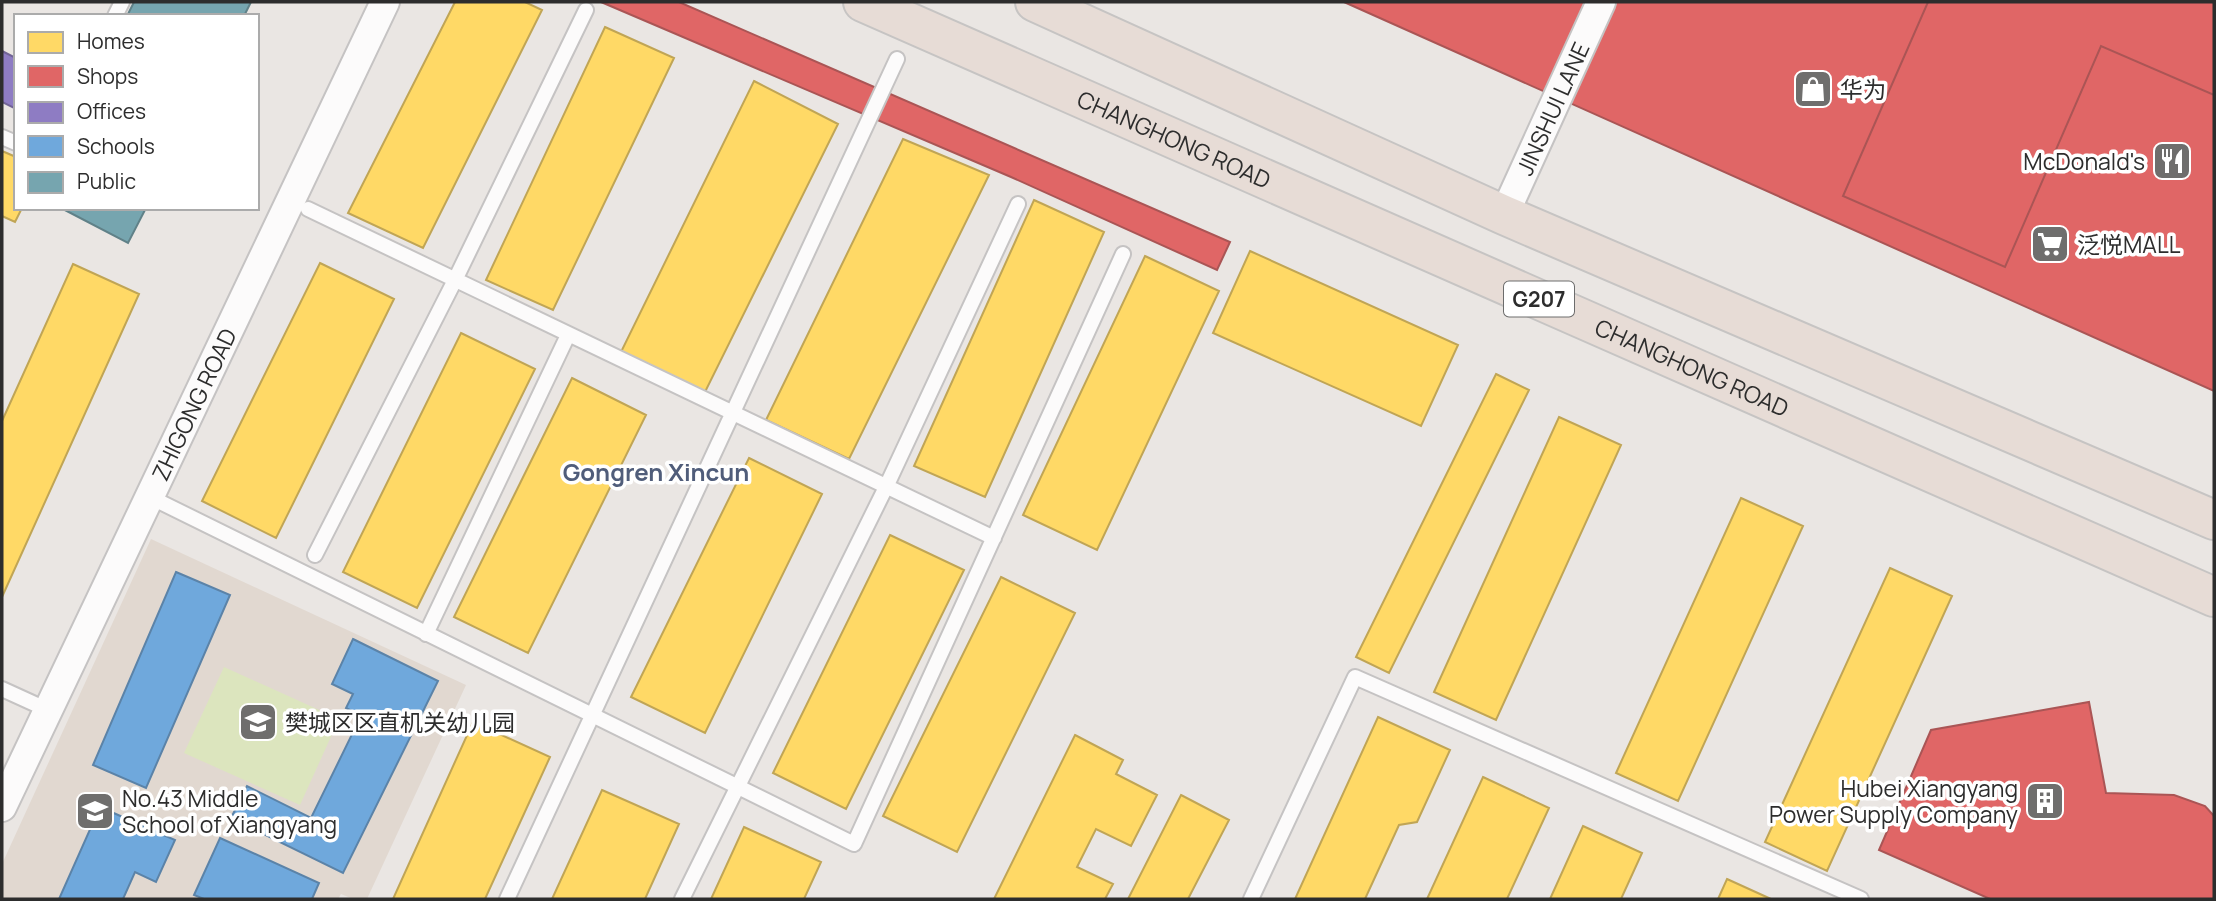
<svg xmlns="http://www.w3.org/2000/svg" width="2216" height="901" font-family="Manrope,'Noto Sans SC',sans-serif">
<style>
.education{fill:#e1d8d0}
.pitch{fill:#dce5be}
.homes{fill:#ffd966;stroke:#c0a555;stroke-width:2}
.shops{fill:#e06666;stroke:#a55;stroke-width:2}
.offices{fill:#8e7cc3;stroke:#716496;stroke-width:2}
.schools{fill:#6fa8dc;stroke:#5b83a8;stroke-width:2}
.public{fill:#76a5af;stroke:#608188;stroke-width:2}
.lines{fill:none;stroke-linecap:round;stroke-linejoin:round}
.lane-casing{stroke:#c5c3c3;stroke-width:18}
.street-casing{stroke:#c5c3c3;stroke-width:32}
.highway-casing{stroke:#c6c4c3;stroke-width:42}
.lane{stroke:#fcfbfb;stroke-width:14}
.street{stroke:#fcfbfb;stroke-width:28}
.highway{stroke:#e7dcd6;stroke-width:38}
.labels{text-anchor:middle;dominant-baseline:central;stroke-width:7;stroke-linejoin:round;paint-order:stroke}
.shield{fill:#fff;stroke:#6c6c6c;stroke-width:2}
.shield-label{font-size:21px;font-weight:bold;fill:#2d2d2d}
.poi-label{font-size:23px;fill:#2d2d2d;stroke:#fff;text-anchor:start}
.street-label{font-size:23px;fill:#2d2d2d;stroke:#fff}
.neighbourhood-label{font-size:24px;font-weight:bold;fill:#505d7a;stroke:#fff}
</style>
<rect width="100%" height="100%" fill="#eae6e3"/>
<!-- education -->
<path class="education" d="M151 539 466 685 367 899H353L341 894 338 899H2V864Z"/>
<!-- pitch -->
<path class="pitch" d="M224 667 339 719 300 805 184 753Z"/>
<!-- homes -->
<path class="homes" d="M455 2H525L542 10 423 248 348 213Z
M605 27 674 58 553 310 486 280Z
M754 81 838 124 704 394 620 354Z
M903 139 989 175 849 459 766 420Z
M2 151 16 157V208H22L15 222 2 216Z
M1034 200 1104 232 985 497 914 466Z
M1250 251 1458 345 1421 426 1213 333Z
M1145 256 1219 291 1097 550 1023 515Z
M320 263 394 299 276 538 202 501Z
M73 264 139 294 2 597V421Z
M461 333 535 369 417 608 343 572Z
M1496 374 1529 390 1389 673 1356 657Z
M572 378 646 415 528 653 454 617Z
M1559 417 1621 445 1496 720 1434 692Z
M749 458 822 494 705 733 631 697Z
M1741 498 1803 526 1678 801 1616 773Z
M890 535 964 570 846 809 773 773Z
M1890 568 1952 596 1827 871 1765 842Z
M1001 577 1075 613 957 852 883 816Z
M1378 717 1450 750 1417 822 1399 825 1365 899H1295Z
M473 722 550 757 485 899H393Z
M1075 735 1123 760 1116 774 1157 795 1131 846 1096 829 1077 867 1113 884 1105 899H994Z
M1483 777 1549 808 1507 899H1427Z
M602 790 679 824 645 899H552Z
M1181 795 1229 820 1188 899H1128Z
M1583 826 1642 853 1621 899H1550Z
M744 827 821 862 804 899H711Z
M1727 879 1771 899H1718Z"/>
<!-- shops -->
<path class="shops" d="M601 2H679L1230 242 1217 270 1011 177Z
M1344 2H2214V391Z
M1928 2H2214V95L2101 46 2005 267 1843 196Z
M2089 702 2106 793 2174 795 2205 806 2214 816V899H1990L1879 850 1931 730Z"/>
<!-- offices -->
<path class="offices" d="M2 51 16 58V109L2 102Z"/>
<!-- schools -->
<path class="schools" d="M176 572 230 595 146 788 93 765Z
M353 639 438 681 343 873 231 818 247 786 311 818 361 716 346 708 353 694 332 684Z
M100 807 175 840 156 882 135 872 123 899H59Z
M220 838 319 883 312 899H204L194 895Z"/>
<!-- public -->
<path class="public" d="M134 2H251L244 16H127Z
M61 208H146L128 243Z"/>
<g class="lines">
<defs>
<path id="lane" d="M115 16 122 2
M2 137 16 143
M308 209 994 538
M150 497 854 844 1123 254
M315 555 455 280 586 10
M426 634 568 335
M2 689 48 710
M507 899 897 59
M682 899 886 487 1018 204
M1251 899 1355 677 1861 899"/>
<g id="street">
<path id="s1" d="M1504 215 1601 2"/>
<path id="s2" d="M2 807 385 2"/>
</g>
<g id="highway">
<path id="s3" d="M863 2 2214 597"/>
<path d="M1035 2 1504 215 2214 520"/>
</g>
</defs>
<!-- lane casing -->
<use href="#lane" class="lane-casing"/>
<!-- street casing -->
<use href="#street" class="street-casing"/>
<!-- highway casing -->
<use href="#highway" class="highway-casing"/>
<!-- lane -->
<use href="#lane" class="lane"/>
<!-- street -->
<use href="#street" class="street"/>
<!-- highway -->
<use href="#highway" class="highway"/>
</g>
<!-- icons -->
<defs>
<symbol id="shop-square" viewBox="-11 -11 22 22"><rect x="-9" y="-9" width="18" height="18" rx="4" fill="#6f6e6d" stroke="#fff"/><path d="M-5-2.5h2.3a2.7 3.5 0 0 1 5.4 0H5L5.5 6h-11ZM-1.5-2.5h3a1.5 2.3 0 0 0-3 0Z" fill="#fff"/></symbol>
<symbol id="restaurant-square" viewBox="-11 -11 22 22"><rect x="-9" y="-9" width="18" height="18" rx="4" fill="#6f6e6d" stroke="#fff"/><path d="M-5-6h1v4h1v-4h1v4h1v-4h1v5L-1.5 .5V6h-2V.5L-5-1ZM5-6V6H3V1.5H1.5Q1.5-4 5-6Z" fill="#fff"/></symbol>
<symbol id="supermarket-square" viewBox="-11 -11 22 22"><rect x="-9" y="-9" width="18" height="18" rx="4" fill="#6f6e6d" stroke="#fff"/><path d="M-6-5.5h2.5l.6 2H6L4.5 2H-2.5L-4.4-4H-6ZM-1.5 3.2a1.3 1.3 0 1 0 .1 0ZM3 3.2a1.3 1.3 0 1 0 .1 0Z" fill="#fff"/></symbol>
<symbol id="school-square" viewBox="-11 -11 22 22"><rect x="-9" y="-9" width="18" height="18" rx="4" fill="#6f6e6d" stroke="#fff"/><path d="M0-5L7-2L0 1L-7-2ZM-4 1L0 2.5L4 1V4Q0 6-4 4Z" fill="#fff"/></symbol>
<symbol id="building-square" viewBox="-11 -11 22 22"><rect x="-9" y="-9" width="18" height="18" rx="4" fill="#6f6e6d" stroke="#fff"/><path d="M-4-6H4V6H1V3H-1V6H-4ZM-2.5-4.3h1.7v1.8h-1.7ZM.8-4.3h1.7v1.8H.8ZM-2.5-1h1.7V.8h-1.7ZM.8-1h1.7V.8H.8Z" fill="#fff"/></symbol>
</defs>
<g fill-rule="evenodd">
<use href="#shop-square" x="1791" y="67" width="44" height="44"/>
<use href="#restaurant-square" x="2150" y="139" width="44" height="44"/>
<use href="#supermarket-square" x="2028" y="222" width="44" height="44"/>
<use href="#school-square" x="236" y="700" width="44" height="44"/>
<use href="#building-square" x="2023" y="779" width="44" height="44"/>
<use href="#school-square" x="73" y="789" width="44" height="44"/>
</g>
<g class="labels">
<!-- shield labels -->
<rect class="shield" x="1504" y="281.5" width="70" height="35" rx="5"/>
<g class="shield-label">
<text x="1539" y="299">G207</text>
</g>
<!-- poi labels -->
<g class="poi-label">
<text x="1840" y="89">华为</text>
<text x="2145" y="161" text-anchor="end">McDonald's</text>
<text x="2077" y="244">泛悦MALL</text>
<text x="285" y="722">樊城区区直机关幼儿园</text>
<text x="2018" y="788" text-anchor="end">Hubei Xiangyang<tspan x="2018" dy="26">Power Supply Company</tspan></text>
<text x="122" y="798">No.43 Middle<tspan x="122" dy="26">School of Xiangyang</tspan></text>
</g>
<!-- street labels -->
<g class="street-label">
<text stroke="none"><textPath href="#s1" startOffset="117">JINSHUI LANE</textPath></text>
<text stroke="none"><textPath href="#s3" startOffset="340">CHANGHONG ROAD</textPath></text>
<text stroke="none"><textPath href="#s3" startOffset="906">CHANGHONG ROAD</textPath></text>
<text stroke="none"><textPath href="#s2" startOffset="446">ZHIGONG ROAD</textPath></text>
</g>
<!-- neighbourhood labels -->
<g class="neighbourhood-label">
<text x="656" y="471">Gongren Xincun</text>
</g>
</g>
<!-- border -->
<rect width="2216" height="901" fill="none" stroke="#2d2d2d" stroke-width="7"/>
<!-- legend -->
<rect x="14" y="14" width="245" height="196" fill="#ffffff" stroke="#ababab" stroke-width="2"/>
<rect x="28" y="32" width="35" height="21" fill="#ffd966" stroke="#ababab" stroke-width="2"/>
<text x="77" y="49" font-size="21" fill="#2d2d2d">Homes</text>
<rect x="28" y="66" width="35" height="21" fill="#e06666" stroke="#ababab" stroke-width="2"/>
<text x="77" y="84" font-size="21" fill="#2d2d2d">Shops</text>
<rect x="28" y="102" width="35" height="21" fill="#8e7cc3" stroke="#ababab" stroke-width="2"/>
<text x="77" y="119" font-size="21" fill="#2d2d2d">Offices</text>
<rect x="28" y="136" width="35" height="21" fill="#6fa8dc" stroke="#ababab" stroke-width="2"/>
<text x="77" y="154" font-size="21" fill="#2d2d2d">Schools</text>
<rect x="28" y="172" width="35" height="21" fill="#76a5af" stroke="#ababab" stroke-width="2"/>
<text x="77" y="189" font-size="21" fill="#2d2d2d">Public</text>
</svg>
